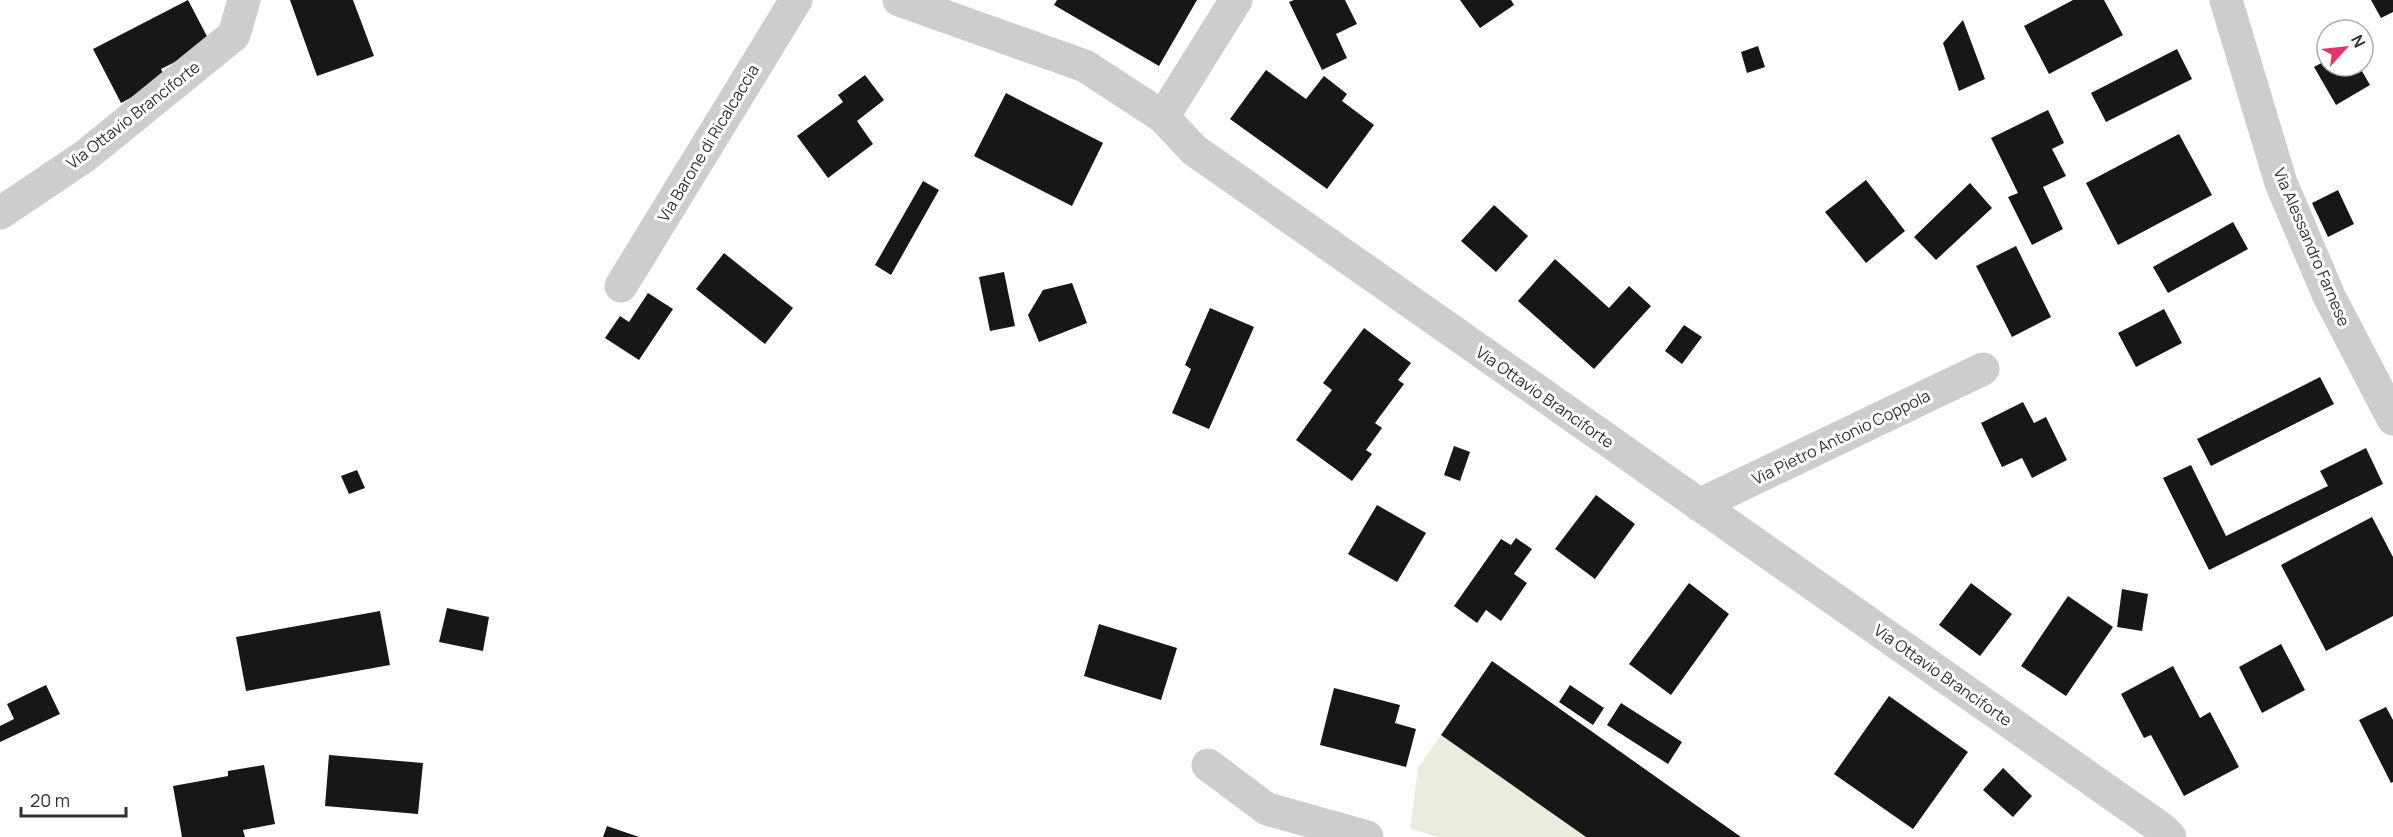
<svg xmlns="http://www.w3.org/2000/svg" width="2393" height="837" font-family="Manrope,sans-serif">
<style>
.green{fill:#e9edde}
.building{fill:#171717}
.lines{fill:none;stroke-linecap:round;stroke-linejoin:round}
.minor{stroke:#cdcdcd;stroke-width:33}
.labels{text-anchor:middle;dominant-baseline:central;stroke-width:6;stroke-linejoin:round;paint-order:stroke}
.street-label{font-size:16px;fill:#303030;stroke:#fff}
</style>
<rect width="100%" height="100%" fill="#fff"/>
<!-- green -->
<path class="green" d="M1441 735 1586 837H1439L1410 829 1418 768Z"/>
<!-- building -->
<path class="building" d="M188 0 211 44 161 69 166 79 121 103 93 49Z
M290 0H353L374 56 317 76Z
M1057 0H1197L1159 66 1054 5Z
M1294 0H1345L1357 24 1336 34 1347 58 1322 70 1289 2Z
M1460 0H1511L1514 5 1480 28Z
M2073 0H2104L2123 35 2049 74 2024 26Z
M2371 0H2393V12L2381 18Z
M1963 20 1985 79 1959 91 1943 43Z
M1758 46 1765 67 1747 73 1741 52Z
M2177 49 2192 79 2106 122 2091 93Z
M2327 60V66H2359L2370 85 2336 105 2314 67Z
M1266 70 1306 99 1324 76 1347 94 1342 101 1374 125 1327 189 1230 119Z
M865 75 884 100 857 121 873 144 828 178 797 136 843 102 838 95Z
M1006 93 1103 143 1072 206 974 156Z
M2048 110 2064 143 2052 149 2066 176 2043 187 2063 229 2032 245 2008 197 2018 193 1991 138Z
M2179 134 2212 195 2118 245 2086 183Z
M1866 180 1905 231 1866 263 1825 212Z
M923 181 939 190 891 275 875 265Z
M1970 183 1992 208 1936 260 1914 237Z
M2338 190 2354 224 2328 237 2312 203Z
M1494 205 1528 236 1496 272 1461 241Z
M2233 222 2248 249 2168 293 2153 267Z
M2016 246 2051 317 2012 337 1976 266Z
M724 253 793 308 765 344 696 289Z
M1555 259 1609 308 1629 286 1651 306 1594 369 1518 301Z
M1004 272 1015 326 990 331 979 277Z
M1072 283 1087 323 1039 342 1028 315 1043 290Z
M648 293 673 309 639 360 605 338 620 316 629 322Z
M1210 308 1254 327 1209 429 1172 413 1191 369 1185 365Z
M2164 309 2182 343 2136 367 2118 333Z
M1684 325 1702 337 1682 364 1665 351Z
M1364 328 1411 363 1398 380 1404 384 1375 423 1382 428 1366 450 1372 454 1352 481 1296 440 1332 390 1323 383Z
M2320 377 2334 404 2211 466 2197 439Z
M2023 402 2034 423 2046 417 2067 460 2032 478 2022 458 2002 467 1981 423Z
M1454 446 1470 452 1460 481 1444 475Z
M2366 448 2383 484 2209 570 2163 478 2191 465 2226 536 2328 486 2320 471Z
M357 470 365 488 349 494 341 476Z
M1596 495 1635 524 1595 579 1555 549Z
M1377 505 1426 533 1397 582 1348 554Z
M2372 517 2393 557V616L2326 651 2281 565Z
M1516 538 1532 549 1514 574 1527 583 1501 621 1486 610 1477 623 1454 606 1501 539 1511 545Z
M1689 583 1729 614 1671 695 1629 664Z
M1971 583 2012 614 1980 656 1939 625Z
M2122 589 2148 594 2142 631 2117 627Z
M2068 596 2113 627 2066 696 2021 666Z
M447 608 489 617 483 651 439 642Z
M380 611 390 665 246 691 236 637Z
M1099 624 1177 648 1161 700 1084 676Z
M2281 644 2305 690 2262 713 2239 667Z
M1492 661 1741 837H1586L1441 735Z
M2173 666 2200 718 2210 712 2239 767 2184 796 2151 735 2144 738 2121 694Z
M46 685 60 714 0 742V726L14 719 7 704Z
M1570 685 1604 708 1593 725 1559 702Z
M1334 688 1400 705 1395 723 1416 729 1406 767 1320 745Z
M1889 696 1968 752 1913 829 1834 774Z
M1621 703 1682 742 1668 764 1607 725Z
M2386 707 2393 720V782L2391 783 2359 720Z
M329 755 423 763 418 814 325 806Z
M264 765 275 824 243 830 245 837H182L173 786 228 776V771Z
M2003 768 2032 796 2013 817 1983 790Z
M607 826 639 837H603Z"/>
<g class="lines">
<!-- minor -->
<path class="minor" d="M899 0 1085 66 1163 117 1194 150 2162 829 2170 837
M2226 0 2281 183 2329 296 2393 419
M1163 117 1236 0
M0 213 85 156 234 35 244 0
M621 286 796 0
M1699 505 1983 369
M1208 765 1267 809 1367 837"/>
</g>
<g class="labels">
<!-- street labels -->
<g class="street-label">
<text transform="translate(133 115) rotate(-38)">Via Ottavio Branciforte</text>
<text transform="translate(708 143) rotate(-59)">Via Barone di Ricalcaccia</text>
<text transform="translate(2312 247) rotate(67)">Via Alessandro Farnese</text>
<text transform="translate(1545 397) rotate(35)">Via Ottavio Branciforte</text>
<text transform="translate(1841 437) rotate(-26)">Via Pietro Antonio Coppola</text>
<text transform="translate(1943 675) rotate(35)">Via Ottavio Branciforte</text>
</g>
</g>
<!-- north arrow -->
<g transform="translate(2345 48) rotate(63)"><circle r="28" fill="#ffffff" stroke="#acacac" stroke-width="1.5"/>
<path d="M0-4.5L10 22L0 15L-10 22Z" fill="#e53468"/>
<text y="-9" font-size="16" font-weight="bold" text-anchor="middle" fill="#303030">N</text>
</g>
<!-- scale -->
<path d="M21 807v9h105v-9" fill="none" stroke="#303030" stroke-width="3"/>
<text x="30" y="807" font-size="18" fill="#303030" stroke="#ffffff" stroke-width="4.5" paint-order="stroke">20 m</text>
</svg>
